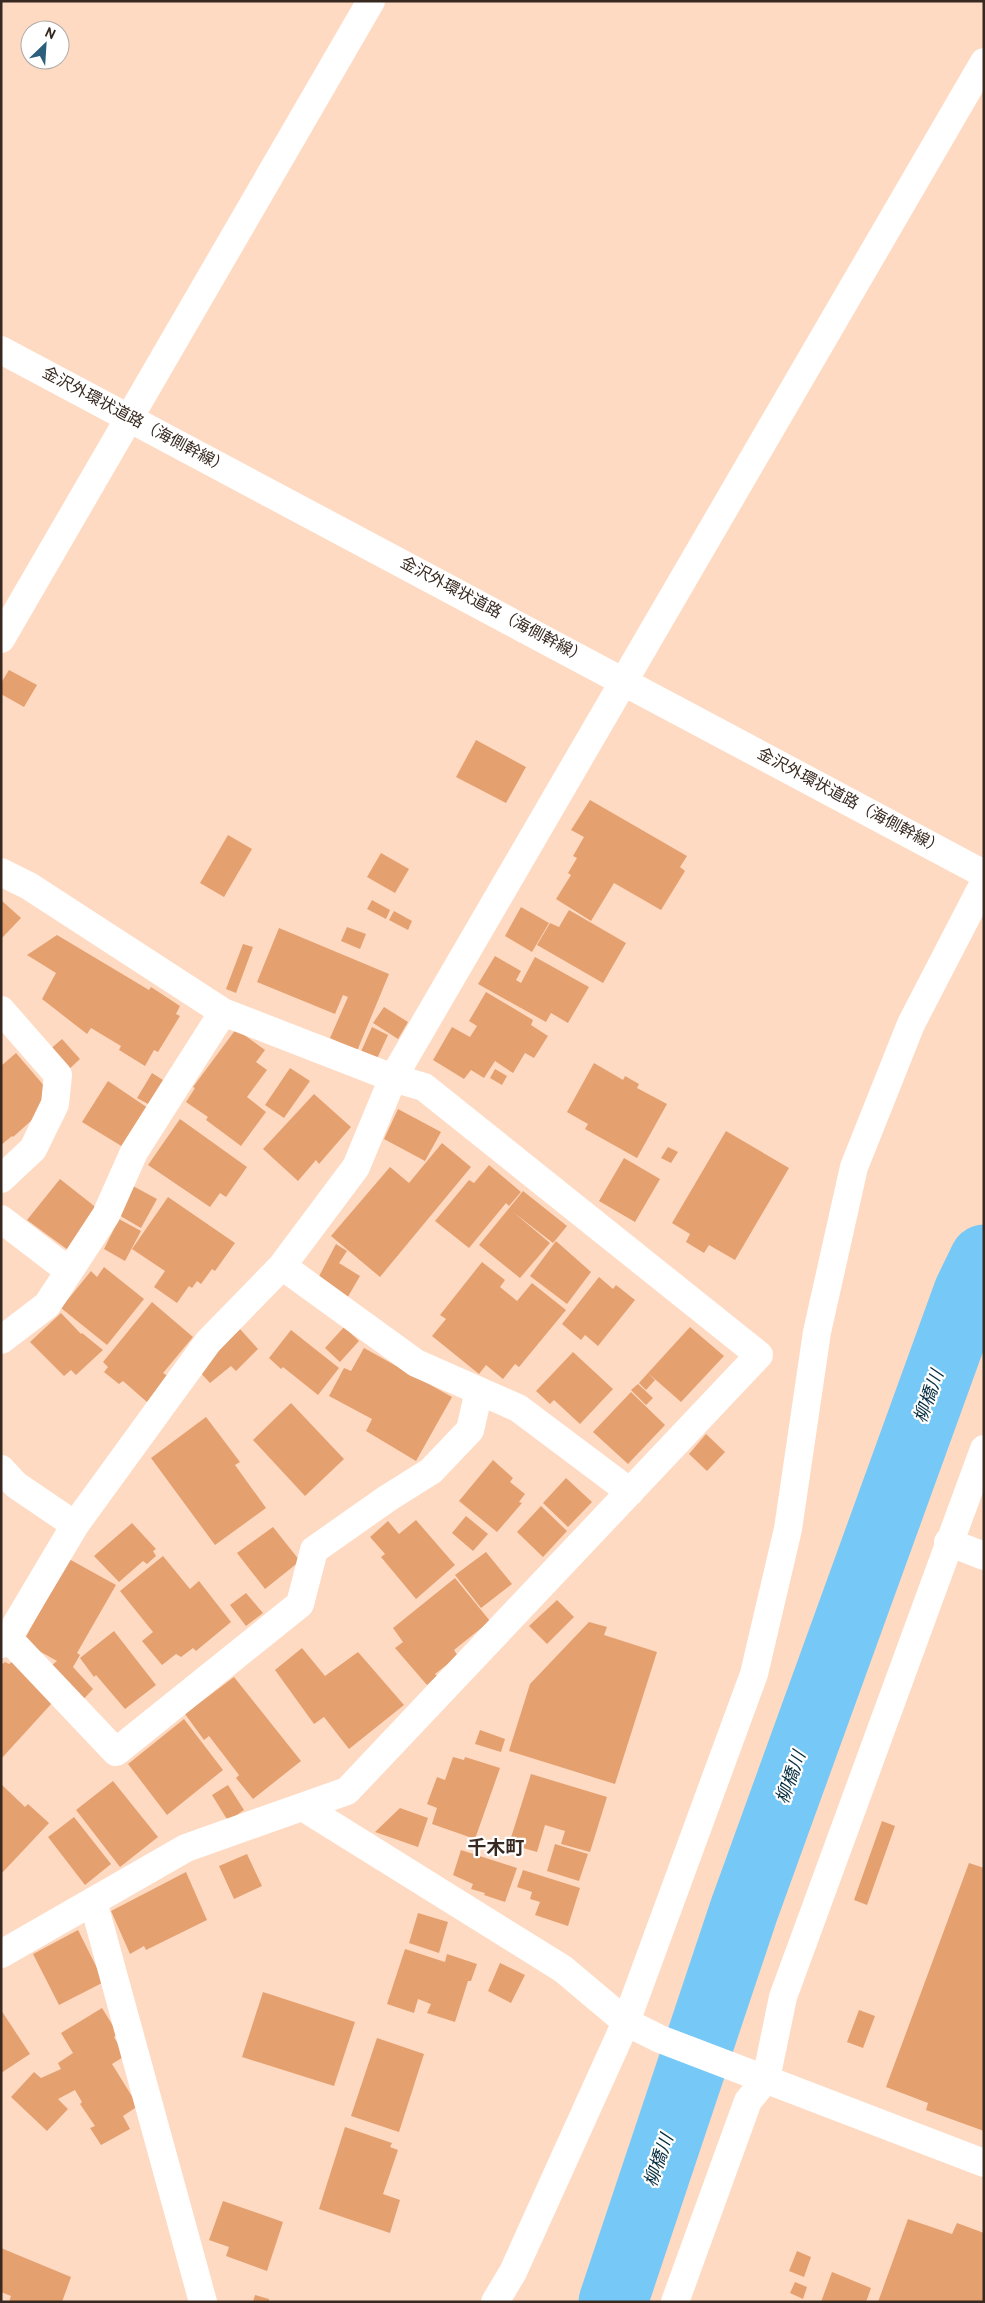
<svg xmlns="http://www.w3.org/2000/svg" width="985" height="2303" font-family="Overpass,'Noto Sans JP',sans-serif">
<style>
.lines{fill:none;stroke-linecap:round;stroke-linejoin:round}
.river{stroke:#76c8f7;stroke-width:69}
.building{fill:#e5a06f}
.minor{stroke:#fff;stroke-width:28}
.labels{text-anchor:middle;dominant-baseline:central;stroke-width:4.5;stroke-linejoin:round;paint-order:stroke}
.street-label{font-size:16px;fill:#372920;stroke:#fff}
.water-label{font-size:18px;font-style:italic;fill:#082e41;stroke:#fff}
.quarter-label{font-size:19px;font-weight:bold;fill:#372920;stroke:#fff}
</style>
<rect width="100%" height="100%" fill="#fedac2"/>
<g class="lines">
<!-- river -->
<path class="river" d="M613 2302 744 1910 968 1292 984 1259"/>
</g>
<!-- building -->
<path class="building" d="M9 670 37 685 24 707 1 694V683Z
M476 740 526 767 506 803 456 777Z
M590 800 687 856 680 867 685 871 661 910 614 883 591 921 556 899 571 875 568 873 577 858 573 856 584 837 571 830Z
M228 835 252 849 224 897 200 883Z
M381 853 409 869 395 893 367 877Z
M1 900 21 918 1 939Z
M372 900 390 910 386 919 367 909Z
M521 907 549 923 532 952 505 936Z
M569 910 626 943 603 983 537 945 550 923 559 927Z
M394 911 412 921 408 930 389 920Z
M347 927 366 934 360 949 341 941Z
M279 928 389 974 357 1051 330 1038 348 997 343 995 335 1014 257 982Z
M57 935 149 990 151 987 180 1006 176 1014 180 1016 158 1052 154 1050 145 1066 119 1050 121 1046 91 1028 87 1034 42 999 56 973 27 955Z
M243 944 253 947 236 993 226 989Z
M495 956 521 971 516 980 521 983 535 957 589 987 568 1023 551 1013 546 1022 478 984Z
M486 992 533 1020 531 1025 548 1036 534 1058 525 1053 513 1073 495 1061 484 1078 471 1070 464 1079 433 1060 452 1027 470 1037 477 1026 469 1021Z
M384 1007 408 1022 398 1039 373 1023Z
M372 1027 388 1035 375 1063 359 1056Z
M236 1029 265 1050 256 1062 267 1070 247 1097 266 1112 241 1146 206 1120 208 1117 186 1102 195 1088 193 1087Z
M62 1039 80 1059 66 1072 48 1051Z
M16 1053 46 1088 42 1092 51 1103 13 1137 12 1136 1 1145V1066Z
M594 1063 623 1080 625 1076 639 1084 637 1088 667 1104 637 1158 585 1129 588 1124 567 1112Z
M290 1068 310 1081 284 1118 265 1105Z
M495 1069 507 1076 502 1085 490 1078Z
M152 1073 163 1080 148 1104 137 1098Z
M108 1081 148 1108 123 1147 82 1122Z
M314 1094 351 1127 319 1164 316 1160 298 1181 263 1149Z
M398 1109 441 1132 425 1161 384 1139Z
M180 1119 247 1167 226 1197 220 1193 210 1207 148 1165Z
M726 1131 789 1168 735 1260 709 1245 704 1253 686 1242 690 1234 672 1223Z
M442 1143 471 1167 380 1277 331 1236 390 1167 409 1183Z
M668 1147 678 1152 671 1163 661 1158Z
M624 1158 660 1179 635 1222 599 1201Z
M489 1165 521 1192 509 1206 506 1203 469 1248 435 1221 469 1180 474 1183Z
M60 1179 98 1209 68 1250 27 1220Z
M133 1186 157 1199 141 1228 117 1214Z
M523 1191 567 1226 553 1243 513 1212 550 1243 520 1278 479 1245Z
M168 1197 235 1243 215 1271 212 1269 201 1284 197 1281 192 1288 189 1286 177 1303 154 1287 165 1271 132 1249Z
M119 1219 141 1231 125 1261 104 1249Z
M556 1241 591 1272 567 1304 530 1276Z
M336 1244 347 1251 339 1263 360 1276 346 1300 316 1282Z
M482 1262 505 1280 500 1287 517 1301 532 1283 566 1310 519 1367 515 1364 503 1379 486 1365 479 1374 432 1336 446 1319 440 1315Z
M104 1267 144 1299 107 1345 61 1308 91 1271 97 1277Z
M599 1277 613 1289 616 1285 635 1300 598 1346 585 1335 581 1340 562 1324Z
M152 1302 193 1337 163 1373 168 1376 147 1402 123 1381 119 1384 104 1372 108 1367 103 1362Z
M61 1313 81 1334 82 1333 103 1350 76 1375 71 1370 64 1376 30 1342Z
M344 1327 359 1341 340 1362 325 1348Z
M690 1327 724 1356 681 1402 648 1373Z
M240 1329 258 1349 236 1371 231 1366 210 1383 197 1369Z
M291 1330 339 1368 318 1395 283 1367 281 1369 269 1358Z
M364 1348 452 1397 416 1461 366 1431 372 1419 329 1396 344 1368 351 1371Z
M573 1352 613 1389 580 1424 554 1400 550 1404 536 1391Z
M648 1373 655 1380 646 1390 639 1383Z
M638 1384 653 1398 646 1405 631 1390Z
M631 1392 665 1425 628 1464 593 1432Z
M291 1403 344 1459 305 1496 253 1440Z
M206 1417 240 1462 235 1465 266 1508 215 1545 151 1458Z
M706 1434 725 1452 707 1471 689 1454Z
M493 1460 513 1478 510 1482 525 1494 519 1502 522 1503 497 1532 459 1501Z
M566 1478 592 1502 568 1527 543 1503Z
M541 1506 567 1531 543 1557 517 1532Z
M466 1516 488 1534 473 1551 452 1533Z
M416 1520 455 1565 416 1599 381 1557 385 1554 370 1537 388 1521 399 1534Z
M132 1523 156 1549 153 1551 156 1556 147 1564 143 1561 119 1582 94 1556Z
M273 1527 300 1561 265 1589 237 1553Z
M486 1552 512 1584 481 1608 455 1575Z
M163 1556 190 1589 199 1581 231 1622 196 1651 193 1648 181 1657 176 1654 162 1665 142 1641 153 1632 120 1591Z
M69 1559 116 1585 77 1653 80 1655 73 1667 93 1689 80 1703 46 1670 57 1661 23 1642Z
M455 1578 490 1621 454 1650 458 1656 435 1674 437 1676 427 1685 395 1648 403 1642 393 1628Z
M246 1593 263 1613 246 1626 230 1605Z
M557 1600 574 1617 547 1644 529 1626Z
M589 1622 607 1627 604 1635 657 1652 615 1784 509 1751 530 1684Z
M114 1631 156 1685 125 1709 96 1675 94 1677 80 1658Z
M302 1648 325 1676 358 1652 404 1705 349 1749 324 1717 314 1724 275 1670Z
M5 1662 9 1664 12 1662 53 1702 1 1759V1665Z
M234 1677 301 1761 253 1799 236 1778 239 1775 209 1736 204 1740 185 1714Z
M184 1719 223 1770 167 1815 128 1764Z
M480 1730 505 1739 501 1752 475 1744Z
M453 1757 464 1760 465 1757 500 1768 475 1839 432 1824 437 1808 427 1804 437 1777 445 1780Z
M531 1774 607 1797 590 1852 561 1844 565 1831 545 1825 537 1852 509 1844Z
M113 1781 158 1837 120 1867 76 1810Z
M1 1784 25 1807 28 1804 49 1823 1 1874Z
M228 1785 244 1810 228 1821 212 1795Z
M400 1808 428 1818 418 1847 375 1832Z
M74 1817 111 1864 85 1885 48 1837Z
M882 1821 895 1826 867 1905 854 1900Z
M555 1844 588 1854 579 1881 547 1871Z
M461 1850 517 1868 505 1902 484 1895 485 1893 471 1889 473 1884 453 1875Z
M247 1854 262 1886 234 1899 219 1866Z
M969 1863 984 1868V2131L926 2110 928 2103 886 2087Z
M523 1870 580 1888 568 1926 535 1915 540 1902 530 1899 532 1892 517 1887Z
M186 1872 207 1920 146 1950 144 1946 130 1954 111 1911Z
M418 1913 448 1922 439 1953 409 1943Z
M78 1930 104 1982 59 2005 33 1954Z
M405 1949 445 1962 447 1954 477 1964 471 1981H468L455 2022 427 2013 431 2004 418 1999 414 2013 387 2004Z
M500 1963 525 1975 511 2003 488 1991Z
M263 1992 355 2022 334 2086 242 2057Z
M102 2008 118 2034 114 2037 125 2056 112 2064 138 2106 123 2116 130 2129 101 2145 90 2128 95 2126 80 2104 82 2102 75 2090 58 2099 68 2109 47 2131 11 2097 34 2072 41 2078 61 2069 58 2063 73 2053 61 2033Z
M1 2010 30 2054 1 2073Z
M859 2010 875 2016 863 2048 847 2042Z
M377 2038 424 2054 399 2132 351 2116Z
M345 2127 392 2143 390 2147 398 2150 383 2194 400 2200 390 2233 319 2209Z
M223 2201 283 2222 267 2271 226 2256 229 2247 209 2240Z
M908 2219 952 2234 957 2223 984 2233V2302H878Z
M1 2248 71 2277 62 2302H9L11 2296 1 2292Z
M797 2251 811 2257 804 2277 789 2271Z
M832 2272 871 2288 866 2302H821Z
M795 2282 807 2287 803 2299 790 2293Z
M255 2295 269 2299V2302H253Z"/>
<g class="lines">
<!-- minor -->
<path class="minor" d="M1 350 984 874
M1 639 371 1
M1 872 29 886 223 1012 393 1078 424 1087 759 1355 347 1791 186 1848 1 1954
M1 1010 58 1075 55 1104 33 1149 1 1179
M1 1219 69 1271
M282 1266 416 1363 518 1408 630 1492
M1 1340 47 1305 106 1215 134 1152 223 1012
M1 1469 16 1485 75 1525
M948 1542 984 1556
M8 1638 116 1752 300 1604 314 1550 388 1498 431 1471 470 1430 479 1391
M1 1644 8 1638 75 1525 208 1342 282 1266 356 1167 393 1078 984 62
M303 1807 563 1969 626 2022 660 2039 984 2163
M93 1901 203 2302
M495 2302 513 2272 626 2022 754 1674 788 1529 817 1332 854 1167 911 1024 984 883
M675 2302 748 2101 766 2079 783 1997 984 1449"/>
</g>
<g class="labels">
<!-- street labels -->
<g class="street-label">
<text transform="translate(135 421) rotate(28)">金沢外環状道路（海側幹線）</text>
<text transform="translate(493 611) rotate(28)">金沢外環状道路（海側幹線）</text>
<text transform="translate(850 802) rotate(28)">金沢外環状道路（海側幹線）</text>
</g>
<!-- water labels -->
<g class="water-label">
<text transform="translate(930 1397) rotate(-70)">柳橋川</text>
<text transform="translate(792 1778) rotate(-70)">柳橋川</text>
<text transform="translate(660 2161) rotate(-71)">柳橋川</text>
</g>
<!-- quarter labels -->
<g class="quarter-label">
<text x="496" y="1849">千木町</text>
</g>
</g>
<!-- border -->
<rect width="985" height="2303" fill="none" stroke="#372920" stroke-width="5"/>
<!-- north arrow -->
<g transform="translate(45 45) rotate(25)"><circle r="24" fill="#ffffff" stroke="#afa9a6"/>
<path d="M0-4L9 19L0 12L-9 19Z" fill="#2b5f7b"/>
<text y="-8" font-size="14" font-weight="bold" text-anchor="middle" fill="#372920">N</text>
</g>
</svg>
